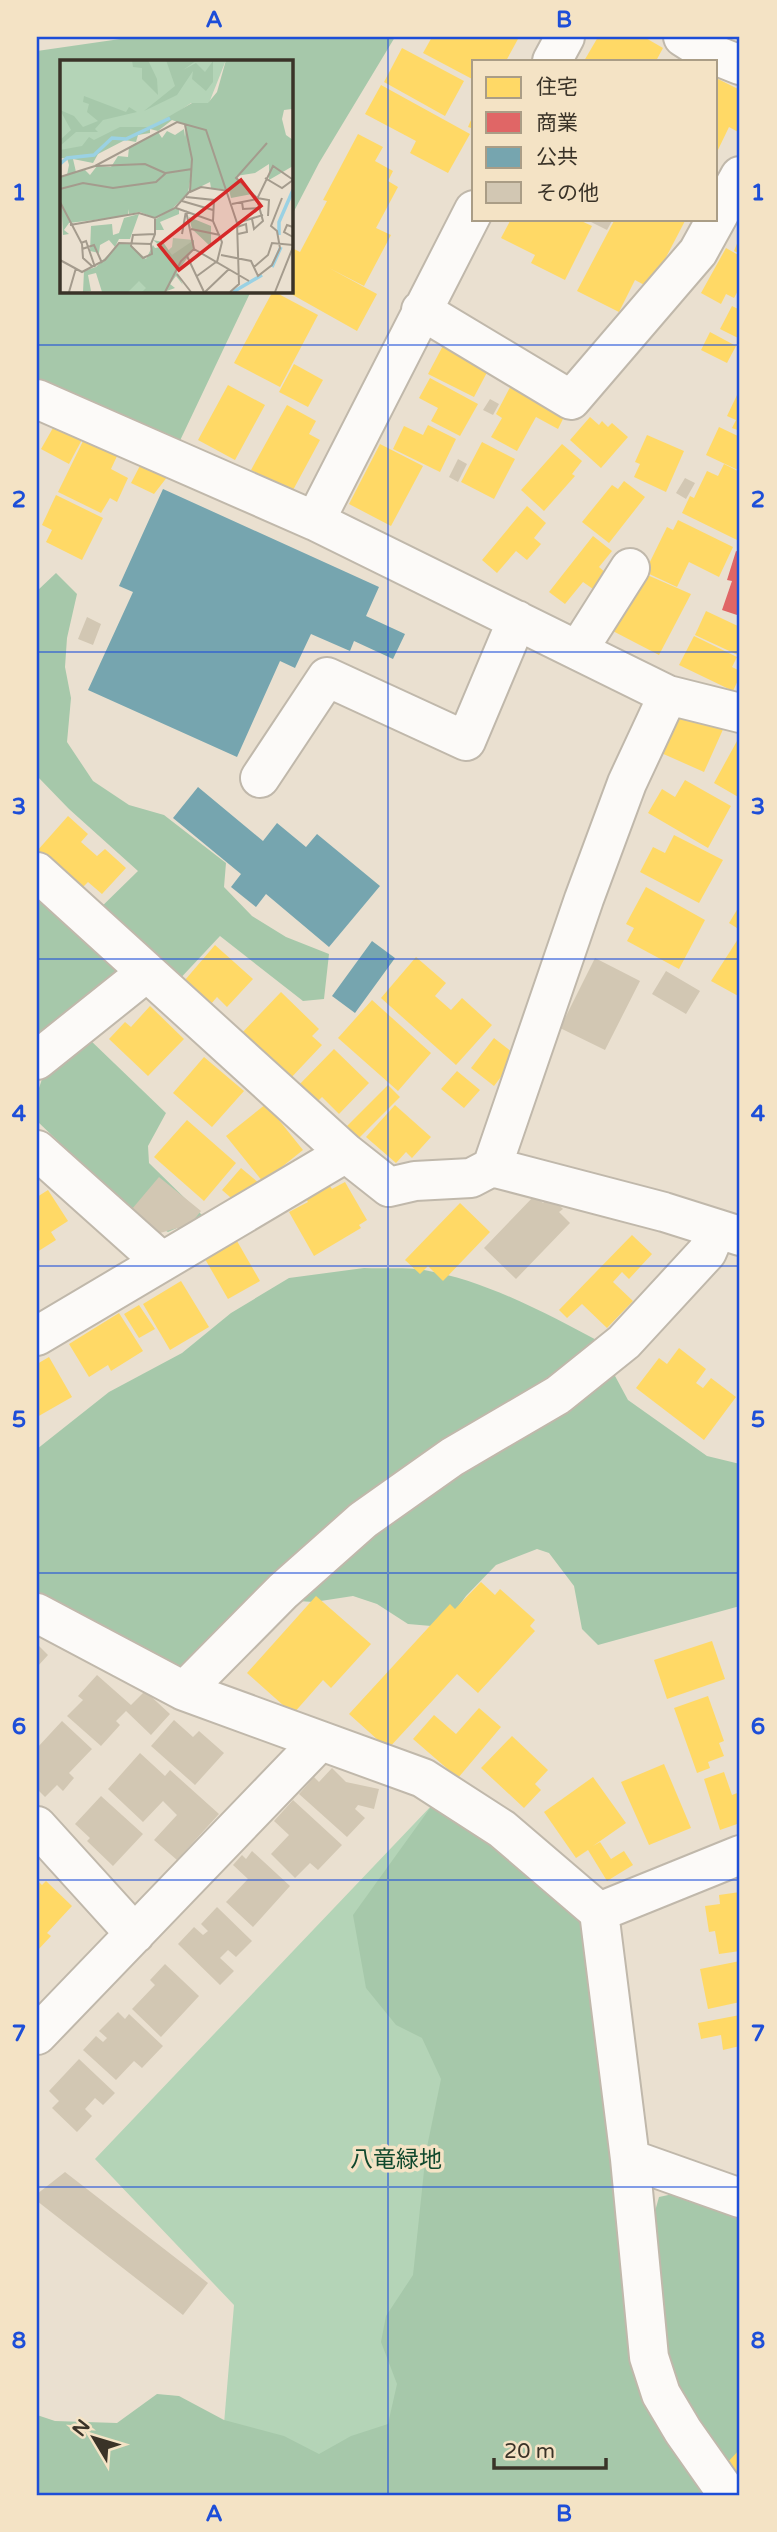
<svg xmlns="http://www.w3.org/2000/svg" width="777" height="2532" font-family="'Varela Round','Noto Sans JP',sans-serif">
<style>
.green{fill:#b4d4b7}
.forest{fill:#a6c8aa}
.homes{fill:#ffd966}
.shops{fill:#e06666}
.public{fill:#76a5af}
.building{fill:#d2c7b3}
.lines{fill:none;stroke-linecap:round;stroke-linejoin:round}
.minor-casing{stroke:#c0b8ab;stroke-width:42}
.minor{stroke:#fcfaf8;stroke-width:38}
.grid{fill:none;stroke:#1d4ed8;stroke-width:2;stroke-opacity:0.55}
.labels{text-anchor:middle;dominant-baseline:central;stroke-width:7;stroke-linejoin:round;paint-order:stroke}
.park-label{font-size:23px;fill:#10482d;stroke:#f4e3c5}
.inset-river{fill:none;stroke:#9ad1e3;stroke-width:3.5}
.inset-road{fill:none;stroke:#a49b8d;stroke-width:2}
.view{fill:#d62828;fill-opacity:0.15;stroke:#d62828;stroke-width:3.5}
.inset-edge{fill:none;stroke:#3a3328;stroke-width:3.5}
.neatline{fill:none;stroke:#1d4ed8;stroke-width:2.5}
.grid-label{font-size:23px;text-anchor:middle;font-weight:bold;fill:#1d4ed8}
</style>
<rect width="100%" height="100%" fill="#eae0d0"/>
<!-- green -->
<path class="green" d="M433 1804 617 2166 626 2333 649 2405 218 2495 234 2305 95 2159Z"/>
<!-- forest -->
<path class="forest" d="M134 37H395L319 163 291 217 290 61H61V290L251 291 176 449 37 390V51Z
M56 573 77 594 67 638 65 667 71 698 67 742 93 781 129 805 164 815 226 863 224 887 252 916 286 937 329 954 324 999 303 1001 220 936 175 984 93 915 138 871 69 809 37 776V591Z
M37 890 126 976 37 1041Z
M88 1038 166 1113 148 1146 149 1163 203 1216 168 1232 133 1213 37 1121V1094L42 1079Z
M364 1268C384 1269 405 1267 424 1270 488 1281 547 1314 604 1344L185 1673 37 1604V1449L109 1392 182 1353 231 1313 289 1278Z
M608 1363 628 1400 707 1456 740 1464V1606L598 1645 582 1629 574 1586 549 1553 537 1549 496 1565 466 1596 443 1627 408 1624 377 1604 353 1596 314 1602 281 1600Z
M433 1804 466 1818 589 1925 617 2166 626 2333 649 2405 709 2495H37V2415L55 2421 117 2423 157 2394 179 2396 224 2420 284 2436 319 2454 351 2436 388 2424 397 2384 381 2342 386 2316 413 2275 426 2152 441 2079 422 2038 396 2025 366 1988 353 1915Z
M687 2191 740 2213V2454L730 2466 678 2392 666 2366 650 2229 659 2197Z"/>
<!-- homes -->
<path class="homes" d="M432 37H514L518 39 506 61H474V80L423 53Z
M598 37H644L663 48 656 61H584Z
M402 48 464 81 445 116 384 82Z
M716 78 740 90V133L729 127 716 154Z
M381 85 470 134 448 173 410 153 416 141 365 114Z
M474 113V129L468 127Z
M358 134 383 147 375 161 393 171 388 181 398 187 376 228 391 235 364 286 329 268 377 294 357 331 284 290H290V251L292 248 300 252 327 201 323 200Z
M511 219H577L592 226 565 280 531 263 535 255 501 238Z
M615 219H686L650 288 635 280 619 312 577 291Z
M740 236V254L734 251Z
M726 248 740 256V287L734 298 726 294 721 304 701 293Z
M273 291 318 315 280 387 234 363Z
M732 306 740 310V339L720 329Z
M710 332 736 346 727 363 701 350Z
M446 340 492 363 474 397 428 374Z
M294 364 323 380 308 407 279 392Z
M517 374 571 403 558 429 536 417 517 451 491 437 502 418 496 414Z
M430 378 478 404 460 436 431 421 438 408 419 398Z
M228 385 265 405 235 460 198 440Z
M737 395 740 397V431L732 428 736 420 727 416Z
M287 405 316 421 309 434 320 440 292 492 251 470Z
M590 417 599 425 602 421 608 427 612 423 628 437 601 468 570 440Z
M58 419 85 434 69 464 41 449Z
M428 425 456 439 440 472 393 449 404 426 423 435Z
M719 427 740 437V471L706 455Z
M647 435 684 451 666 492 634 477 640 464 635 462Z
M85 437 118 454 111 469 128 478 117 502 110 498 101 513 58 492Z
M482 442 515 459 494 499 461 482Z
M380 444 423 466 391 526 349 504Z
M562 444 582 461 572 474 575 476 544 511 521 490Z
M144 458 171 472 154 494 131 483Z
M724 464 740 472V533L737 540 682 513 690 496 694 498 707 471 718 476Z
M624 481 645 497 609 543 582 522 612 485 618 489Z
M56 495 103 518 82 560 46 542 52 530 42 525Z
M527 506 546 523 534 538 541 544 527 560 516 551 497 573 482 560Z
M678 520 733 547 719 577 689 562 677 587 645 572 667 527 673 530Z
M593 536 612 551 599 567 606 573 593 589 583 582 565 604 549 592Z
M645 574 691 594 659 655 609 629Z
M706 611 740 627V656L695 635Z
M694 636 737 657 732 667 740 671V676L733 691 679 665Z
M681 705 725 725 704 772 659 752Z
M737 741 740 742V798L714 783Z
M685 780 731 806 708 848 648 813 662 789 675 797Z
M68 816 88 834 81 842 97 856 105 849 126 868 102 894 88 882 83 887 73 878 64 888 37 863V851Z
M674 835 723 860 699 903 640 872 653 847 665 853Z
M646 887 705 920 679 969 627 941 634 928 626 924Z
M740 905V930L729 923Z
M738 939 740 940V997L711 981Z
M215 945 253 979 227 1007 217 997 211 1004 185 980Z
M416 957 446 983 435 996 451 1010 462 998 492 1025 456 1065 381 998Z
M281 992 319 1029 312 1036 322 1045 288 1081 240 1035Z
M372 1000 431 1053 398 1091 338 1038Z
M150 1006 184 1039 148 1076 109 1039 125 1022 131 1027Z
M494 1038 517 1056 494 1086 471 1068Z
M334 1049 369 1083 339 1114 322 1097 314 1105 296 1088Z
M204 1057 244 1091 212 1127 173 1093Z
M457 1071 480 1090 464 1108 441 1089Z
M388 1085 400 1097 359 1138 347 1126Z
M266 1104 303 1150 263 1182 226 1136Z
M395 1105 431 1137 412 1158 406 1152 396 1163 366 1137Z
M187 1120 236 1163 204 1201 154 1157Z
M241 1168 266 1189 238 1204 222 1190Z
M345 1182 367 1220 359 1225 361 1228 314 1256 289 1212 308 1202 304 1196 328 1183 332 1189Z
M48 1190 68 1221 51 1232 56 1240 37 1252V1197Z
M460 1203 490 1232 443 1281 428 1266 420 1274 405 1260Z
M632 1235 652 1254 629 1279 622 1272 613 1282 633 1301 607 1328 582 1304 567 1318 559 1310Z
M237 1241 260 1281 228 1299 205 1259Z
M181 1281 209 1327 170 1350 143 1304Z
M139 1305 155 1329 139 1338 124 1314Z
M119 1313 143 1351 111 1371 108 1365 89 1377 69 1344Z
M679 1348 706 1369 696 1383 703 1388 711 1378 736 1397 704 1440 636 1388 659 1358 667 1364Z
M49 1357 72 1397 37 1417V1364Z
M481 1582 495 1595 500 1589 535 1620 530 1626 535 1631 478 1693 457 1674 388 1749 349 1714 450 1604 455 1609Z
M316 1596 371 1644 331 1688 323 1680 293 1714 247 1673Z
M712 1641 725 1679 667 1699 654 1660Z
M708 1696 724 1741 719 1743 724 1756 708 1762 710 1768 697 1773 674 1708Z
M479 1708 501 1727 458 1778 413 1739 434 1715 456 1734Z
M512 1736 548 1770 535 1784 541 1790 524 1808 481 1768Z
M664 1764 691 1828 649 1845 621 1782Z
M724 1772 732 1795 740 1792V1823L720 1830 704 1779Z
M593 1777 626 1823 593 1846 600 1842 611 1859 624 1851 633 1865 607 1881 588 1850 576 1858 544 1812Z
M37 1880 42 1885 46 1881 72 1906 47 1933 51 1936 37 1951Z
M740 1892V1951L719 1954 715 1931 709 1932 705 1906 720 1904 719 1895Z
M740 1961V2002L708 2009 700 1969Z
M740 2015V2046L723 2050 721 2035 701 2039 698 2023Z
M740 2449V2478L726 2464Z"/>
<!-- shops -->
<path class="shops" d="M736 551 740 552V616L722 610 732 581 727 580Z"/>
<!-- public -->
<path class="public" d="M163 489 379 587 366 616 405 634 393 659 354 641 350 651 311 634 295 668 280 661 237 757 88 690 133 592 119 586Z
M198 787 263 841 277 823 306 847 317 834 380 886 329 947 266 894 256 907 231 887 241 874 173 818Z
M372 941 395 958 355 1013 332 996Z"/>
<!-- building -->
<path class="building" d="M585 219H613L607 230Z
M490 399 499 404 493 415 483 410Z
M458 459 467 464 458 482 449 477Z
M685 478 695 483 686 499 676 493Z
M87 617 101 624 93 645 78 639Z
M595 958 640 981 605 1050 560 1028Z
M666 971 700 991 686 1014 652 994Z
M159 1177 201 1211 183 1233 177 1228 160 1233 132 1209Z
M535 1195 543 1203 550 1196 563 1209 559 1212 570 1223 516 1279 484 1248Z
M37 1644 48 1655 37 1667Z
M97 1675 131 1705 145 1691 170 1714 151 1735 126 1711 116 1721 120 1725 101 1746 67 1716 83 1700 78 1696Z
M174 1720 193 1737 199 1731 224 1753 195 1785 151 1746Z
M62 1721 92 1749 69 1773 74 1778 63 1791 57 1785 45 1797 37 1789V1748Z
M140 1753 165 1776 170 1770 219 1814 177 1860 154 1840 177 1815 163 1801 143 1822 108 1789Z
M332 1768 346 1782 379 1789 374 1809 358 1805 355 1809 365 1818 347 1837 299 1794 314 1777 319 1782Z
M101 1796 143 1834 113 1866 87 1841 90 1838 75 1824Z
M293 1800 342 1845 318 1870 310 1863 295 1878 271 1854 289 1835 274 1821Z
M252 1851 290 1886 253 1927 226 1902 248 1879 233 1865 242 1855 246 1859Z
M217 1907 252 1941 236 1957 228 1950 220 1958 234 1971 220 1985 178 1944 194 1927 203 1935 208 1931 201 1924Z
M165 1964 199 1996 161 2037 132 2009 155 1985 150 1980Z
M118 2012 125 2019 129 2014 163 2046 142 2068 134 2061 116 2080 83 2050 96 2036 103 2042 107 2038 99 2031Z
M79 2059 115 2093 103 2105 95 2098 85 2109 92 2116 77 2132 52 2108 59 2101 49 2091Z
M65 2172 208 2283 183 2315 37 2201V2194Z"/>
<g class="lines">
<defs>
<path id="minor" d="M683 37 705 51 740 65
M552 61 565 37
M421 310 571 400 698 252 740 176
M37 399 315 521 668 695 740 713
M315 521 474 210
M578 650 630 568
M260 778 327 677 466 741 517 620
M37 872 346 1153
M37 1060 147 972
M37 1150 162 1262
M492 1167 584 899 627 783 668 695
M37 1336 346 1153 389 1187 415 1181 471 1178 492 1167 664 1212 740 1236
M37 1613 184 1691 423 1778 502 1829 599 1912 630 2159 649 2357 661 2394 683 2431 728 2495
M184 1691 283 1591 363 1520 452 1457 558 1395 624 1342 707 1252 717 1229
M37 1826 135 1934
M599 1912 740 1855
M37 2035 320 1741
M630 2159 740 2198"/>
</defs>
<!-- minor casing -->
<use href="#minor" class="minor-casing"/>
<!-- minor -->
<use href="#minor" class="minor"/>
</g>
<!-- grid -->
<path class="grid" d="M388 37V2495M37 345H740M37 652H740M37 959H740M37 1266H740M37 1573H740M37 1880H740M37 2187H740"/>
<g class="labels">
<!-- park labels -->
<g class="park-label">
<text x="396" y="2160">八竜緑地</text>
</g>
</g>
<!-- overview -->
<g transform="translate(60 60)">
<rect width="233" height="233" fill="#eae0d0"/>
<path d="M0 0H166L149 43H131L102 63 14 99 0 98ZM113 178 134 180 104 232H46L80 216 112 187Z" fill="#b4d4b7"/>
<path d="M72 0H88L97 19 98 35 82 19V8L73 7ZM106 0H137L123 10 136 3 145 12 153 1V22L146 31 132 19 133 11 117 35 84 51 115 26ZM166 0H233V73L232 49 224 50 222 59 226 75 233 80V106L209 120V104L195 113 176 116 192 134 171 138 169 130 151 128 150 122 130 132 131 116 128 133 112 149 119 148V154L100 162 104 170H96V159L109 151 95 158 80 152 69 154V149L68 155 59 157 9 163 4 170 9 174 3 175 0 118 7 115 9 105 7 98H0V90L22 86 29 77 34 80 60 67H91L132 43H148L157 32ZM112 60 126 65 125 77 124 69 115 75 107 71 102 78 98 72 69 87 68 97 58 96 51 107 37 106 30 115 25 110 16 112 13 99 33 103 38 94 65 80 76 82 78 75 90 73V69L98 71ZM24 36 66 52 69 47 77 52 43 60 35 69 38 72H16L0 86V80L11 70 0 50 14 56 23 67 38 61 27 52 29 44 23 42ZM79 154 70 179H59L55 187 49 180 40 185 39 193 30 191 31 166 52 164 53 175 59 173 64 158ZM129 157 151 166V187L132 169ZM93 180 103 182 112 195 134 180V189L117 212 123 225 116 216 110 224 115 228 104 232H82L86 228 79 221 68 232H42L36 213 28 215 31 231 23 232 24 211 36 207 59 184H70L86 199 93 185 95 188 101 187Z" fill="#a6c8aa" fill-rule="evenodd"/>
<path class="inset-river" d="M0 104 7 98 34 95 52 78 66 79 110 58M219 175V162L233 130M212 207 221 187M173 232 202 215"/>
<path class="inset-road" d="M207 83 176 118 197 138 209 140 208 156M36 106 85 104 105 113M0 117 35 106 117 62 146 70 177 163 179 224 170 232M205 118 222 128 233 120M0 129 23 123 53 128 96 122 106 113 132 109M130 132 141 127 169 131M126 137 154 140 153 161M122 141 153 150M0 142 22 184 23 198 33 207M182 142 183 149 199 148M172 144 197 139M116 148 153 161 162 182 157 202M192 159 194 169 203 161 197 139 213 106 232 119M177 163 203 155M10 165 79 153 95 158 115 148 130 131 132 99 125 65M177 167 186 164 187 172 178 174M233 167 227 165 224 172 233 177M131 169 160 175M95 174 73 175 71 186 83 198 92 194 91 184 95 174V159M122 174 126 151M21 183 26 181 35 207M22 189 34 185 42 203M134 189 189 221M161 195 191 201 198 216 212 205 220 188 217 171 211 166 222 138M127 196 144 232M0 200 22 212 45 200 59 183 91 184M194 207 208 195 212 183 233 185M117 214 131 232M137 216 156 202M9 232 16 208M105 232 121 201 134 189 126 151M145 232 169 209M215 232 233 187"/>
<path class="view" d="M181 120 201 146 119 210 99 185Z"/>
<rect width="233" height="233" class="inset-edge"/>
</g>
<!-- border -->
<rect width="777" height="2532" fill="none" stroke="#f4e3c5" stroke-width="77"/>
<!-- legend -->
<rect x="472" y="60" width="245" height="161" fill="#f4e3c5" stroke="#aa9d86" stroke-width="2"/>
<rect x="486" y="77" width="35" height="21" fill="#ffd966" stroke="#aa9d86" stroke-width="2"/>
<text x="536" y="94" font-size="21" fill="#3a3328">住宅</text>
<rect x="486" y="112" width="35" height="21" fill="#e06666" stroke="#aa9d86" stroke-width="2"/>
<text x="536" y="130" font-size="21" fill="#3a3328">商業</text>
<rect x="486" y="147" width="35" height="21" fill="#76a5af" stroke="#aa9d86" stroke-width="2"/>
<text x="536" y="164" font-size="21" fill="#3a3328">公共</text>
<rect x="486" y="182" width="35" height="21" fill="#d2c7b3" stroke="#aa9d86" stroke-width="2"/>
<text x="536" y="200" font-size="21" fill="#3a3328">その他</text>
<!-- north arrow -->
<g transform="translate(94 2438) rotate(308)" stroke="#f4e3c5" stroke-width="5" paint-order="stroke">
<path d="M0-5L12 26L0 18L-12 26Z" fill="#3a3328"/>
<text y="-10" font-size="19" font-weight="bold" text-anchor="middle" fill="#3a3328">N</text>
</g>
<!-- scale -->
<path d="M494 2458v10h112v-10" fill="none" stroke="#3a3328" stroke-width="3.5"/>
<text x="504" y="2458" font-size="21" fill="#3a3328" stroke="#f4e3c5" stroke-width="5" paint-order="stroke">20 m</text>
<rect x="38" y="38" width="700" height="2456" class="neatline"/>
<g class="grid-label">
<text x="214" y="27">A</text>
<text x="564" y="27">B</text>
<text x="19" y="200">1</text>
<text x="758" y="200">1</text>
<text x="19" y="507">2</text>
<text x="758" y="507">2</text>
<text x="19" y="814">3</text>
<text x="758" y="814">3</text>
<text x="19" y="1121">4</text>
<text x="758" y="1121">4</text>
<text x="19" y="1427">5</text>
<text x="758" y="1427">5</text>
<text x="19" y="1734">6</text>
<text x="758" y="1734">6</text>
<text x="19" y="2041">7</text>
<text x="758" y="2041">7</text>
<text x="19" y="2348">8</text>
<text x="758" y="2348">8</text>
<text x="214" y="2521">A</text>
<text x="564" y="2521">B</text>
</g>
</svg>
